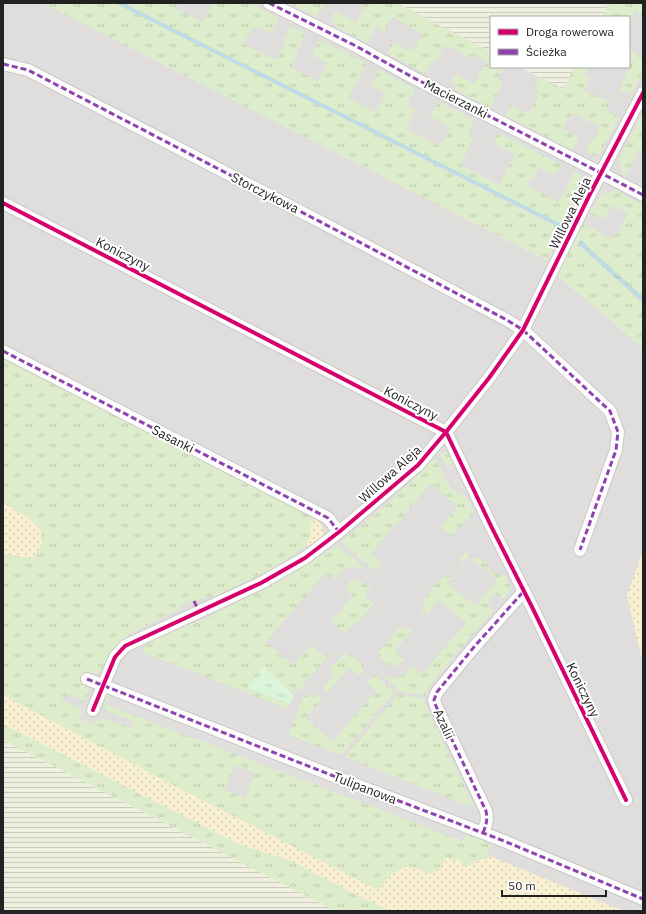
<svg xmlns="http://www.w3.org/2000/svg" width="646" height="914" font-family="'IBM Plex Sans',sans-serif">
<style>
.residential{fill:#dfdedc}
.farmland{fill:url(#farmland-rules)}
.grass{fill:url(#grass-tufts);fill-rule:evenodd}
.sand{fill:url(#sand-dots)}
.park{fill:url(#park-tufts)}
.parking{fill:#e0dfde}
.water{fill:url(#water-ripples)}
.lines{fill:none;stroke-linecap:round;stroke-linejoin:round}
.stream{stroke:#bfdbe3;stroke-width:4}
.street-casing{stroke:#c9c8c7;stroke-width:14}
.street{stroke:#fdfcfc;stroke-width:12}
.quiet{stroke:#8e44ad;stroke-width:3;stroke-dasharray:6 3;stroke-linecap:butt}
.cycleway-casing{stroke:#fff;stroke-width:6}
.cycleway{stroke:#d6006c;stroke-width:4}
.labels{text-anchor:middle;dominant-baseline:central;stroke-width:4;stroke-linejoin:round;paint-order:stroke}
.street-label{font-size:13px;fill:#222;stroke:#fff}
</style>
<defs>
<pattern id="farmland-rules" width="6" height="5" patternUnits="userSpaceOnUse"><rect width="6" height="5" fill="#efefdf"/><path d="M0 2.5h6" fill="none" stroke="#cdcdbf"/></pattern>
<pattern id="grass-tufts" width="24" height="20" patternUnits="userSpaceOnUse"><rect width="24" height="20" fill="#ddeccb"/><path d="M3 7l-1-3M5 7V3M7 7l1-3M15 17l-1-3M17 17v-4M19 17l1-3" fill="none" stroke="#bdcaae"/></pattern>
<pattern id="sand-dots" width="8" height="8" patternUnits="userSpaceOnUse"><rect width="8" height="8" fill="#f8f0d0"/><path d="M2 2h.1M6 6h.1" fill="none" stroke="#d4ceb2" stroke-width="1.8" stroke-linecap="round"/></pattern>
<pattern id="park-tufts" width="24" height="20" patternUnits="userSpaceOnUse"><rect width="24" height="20" fill="#daf5da"/><path d="M3 7l-1-3M5 7V3M7 7l1-3M15 17l-1-3M17 17v-4M19 17l1-3" fill="none" stroke="#bbd2bb"/></pattern>
<pattern id="water-ripples" width="26" height="14" patternUnits="userSpaceOnUse"><rect width="26" height="14" fill="#bfdbe3"/><path d="M2 4q2-2 4 0t4 0M15 11q2-2 4 0t4 0" fill="none" stroke="#a4bcc2"/></pattern>
</defs>
<rect width="100%" height="100%" fill="#f0eeeb"/>
<!-- residential -->
<path class="residential" d="M3 3H37L47 5 546 260 568 220 142 3H397L491 52V67H520L563 89 575 67H629V17H602L609 3H643V288L580 231 557 275 643 348V552L627 595 643 664V911H417L171 784 3 695Z"/>
<!-- farmland -->
<path class="farmland" d="M397 3H609L602 17H491V52Z
M520 67H575L563 90Z
M3 740 336 911H3Z"/>
<!-- grass -->
<path class="grass" d="M37 3H179L176 9 203 22 212 4 211 3H249L279 18 271 33 259 27 257 29 253 27 248 37H246L244 44 276 60 286 42 283 40 292 25 295 26 294 29 299 31 300 29 305 32 299 49 291 68 318 81 327 63 312 55 320 40 367 63 348 98 375 112 385 93 370 85 378 69 415 89 407 105 416 110 406 129 440 146 450 129 442 122 430 116 438 101 474 120 468 132 475 136 460 165 499 185 515 155 495 144 496 136 499 133 562 165 557 173H554L552 174 539 168 534 178 532 177 528 184 532 188 558 202 575 171 580 174 585 188 546 260 47 5Z
M289 3H325L316 17Z
M360 3H396L491 52V67H504L498 79 503 82 490 108 454 89 456 85 450 82 453 77 455 78 456 74 474 84 486 62 472 54 470 58 445 45 435 63 432 61 425 74 387 53 393 41 412 52 422 34 393 17 384 32 376 27 367 43 336 27 337 24 331 20 335 11 356 22 365 7Z
M609 3H643V15L635 12 629 27V17H602Z
M629 50 642 56 643 54V72L631 95 619 89 629 69 626 67H629Z
M575 67H589L584 75 590 78 584 90 600 98 601 97 610 102 606 111 619 117 600 154 594 156 586 152 590 143H591L600 127 572 113 563 129 579 137 573 151 505 115 511 105 526 113 527 111 530 112 538 96 536 94 538 90 534 88 540 77 563 89Z
M643 112V150L640 148 632 164 624 177 618 160Z
M615 190 643 205V348L557 275 584 224 612 239 616 232 618 233 628 213 612 205 604 220 590 213 601 195Z
M3 358 315 518 311 523V536L303 548 268 571 214 597 205 598 183 604 177 611 168 615 129 634 117 645 110 655 99 673H92L89 675 85 683 89 691V696L86 700 80 699 67 694 63 701 80 708 82 712 79 719 93 724 94 721 102 718 130 728 133 721 107 711C103 705 100 695 111 694L107 705 463 841 467 832 483 838 489 844 494 843 487 853 490 856C484 862 472 867 464 866L461 862C456 861 451 859 445 859L438 870 428 874 401 870 392 873 378 891 171 784 3 695V554L23 557 33 558 41 531 29 518 7 505 3 503ZM235 765 255 773 245 798 225 789Z
M439 452C446 452 454 454 453 463L446 466Z
M434 458 436 459 452 490 466 496 473 511 474 513 451 536 440 527 458 507 431 483 405 514H406L398 524 397 523 371 553 382 563 375 569 372 570 341 541C374 516 406 489 434 458Z
M337 545 366 569 354 567 343 570 335 580 326 572 266 642 293 665 311 645 323 655H331L321 664 298 691 294 688 290 692 263 668 249 688 290 704 288 709 144 653C143 648 145 644 149 641L211 616 273 584 324 554Z
M467 552 475 559 480 557 482 562 486 561 492 573 506 576C512 589 511 589 503 599L495 594 487 604 494 610 436 678 428 688 426 696 397 691 395 686 381 674C396 682 403 677 413 666L422 674 466 623 439 600 426 615 421 611 426 605 423 601C428 594 439 579 446 576 449 574 449 575 452 576L447 583 497 580 469 556 463 564 461 563 460 557Z
M352 580C360 580 365 583 371 588L364 596 374 604 357 623 353 624 345 633 331 622 353 595 344 588Z
M400 627 403 630 407 627 412 631 395 650 405 659 398 665 393 666C387 664 380 660 378 653Z
M345 654 351 655 364 665 362 672 359 675 349 668 328 692 323 688 334 674 329 669Z
M375 675 391 689 393 691 392 695 341 755 291 736 289 733 302 699 308 693 314 697 317 694 322 699 306 718 333 741 376 691 367 682Z
M398 694 425 699 427 709 473 804 471 807 345 757 396 697Z
M3 724 241 845 292 861 351 892 392 911H336L3 740Z"/>
<!-- sand -->
<path class="sand" d="M3 503 7 505 29 518 41 531 42 545 33 558 23 557 3 554Z
M315 518C333 534 320 541 303 548L311 536V523Z
M643 552V664L627 595Z
M3 695 171 784 378 890 392 873 410 866 428 874 438 870 445 859 449 857 455 861 458 859 464 866C474 867 475 859 486 859L490 856 624 911H392L351 892 292 861 241 845 3 724Z"/>
<!-- park -->
<path class="park" d="M263 667 294 695 290 704 248 688Z"/>
<!-- parking -->
<path class="parking" d="M455 462 465 483 455 487 446 466Z
M469 556 497 580 476 606 447 583Z
M381 610 388 617 370 639 362 632Z
M128 656H143L280 708 271 731 259 727 256 737 284 747 288 737 471 807 465 826 469 828 463 841 106 704 113 688 115 689Z"/>
<!-- water -->
<path class="water" d="M582 240 589 248 643 297V303L579 245V242Z"/>
<g class="lines">
<!-- stream -->
<path class="stream" d="M119 3 559 225"/>
<defs>
<path id="street" d="M269 3 354 45 414 78 601 173 643 195
M3 64 28 70 363 244 507 320 523 330 610 411 618 432 616 450 580 550
M3 203 446 432 492 528 532 607 626 800
M3 351 328 518 339 532
M87 679 331 775 504 841 643 899
M93 710 115 657 125 646 261 583 305 558 339 532 418 465 446 432 489 378 523 330 590 194 643 93
M483 833C486 825 488 820 486 811L435 704 434 700 437 692 474 647 524 591"/>
</defs>
<!-- street casing -->
<use href="#street" class="street-casing"/>
<!-- street -->
<use href="#street" class="street"/>
<!-- quiet -->
<path class="quiet" d="M269 3 354 45 414 78 601 173 643 195
M3 64 28 70 363 244 507 320 523 330 610 411 618 432 616 450 580 550
M3 351 328 518 339 532
M194 601 199 612
M87 679 331 775 504 841 643 899
M483 833C486 825 488 820 486 811L435 704 434 700 437 692 474 647 524 591"/>
<defs>
<path id="cycleway" d="M3 203 446 432 492 528 532 607 626 800
M93 710 115 657 125 646 261 583 305 558 339 532 418 465 446 432 489 378 523 330 590 194 643 93"/>
</defs>
<!-- cycleway casing -->
<use href="#cycleway" class="cycleway-casing"/>
<!-- cycleway -->
<use href="#cycleway" class="cycleway"/>
</g>
<g class="labels">
<!-- street labels -->
<g class="street-label">
<text transform="translate(456 99) rotate(27)">Macierzanki</text>
<text transform="translate(265 193) rotate(27)">Storczykowa</text>
<text transform="translate(570 213) rotate(-64)">Willowa Aleja</text>
<text transform="translate(123 254) rotate(27)">Koniczyny</text>
<text transform="translate(411 403) rotate(27)">Koniczyny</text>
<text transform="translate(173 439) rotate(27)">Sasanki</text>
<text transform="translate(390 474) rotate(-42)">Willowa Aleja</text>
<text transform="translate(583 690) rotate(64)">Koniczyny</text>
<text transform="translate(444 724) rotate(65)">Azalii</text>
<text transform="translate(365 788) rotate(21)">Tulipanowa</text>
</g>
</g>
<!-- border -->
<rect width="646" height="914" fill="none" stroke="#222222" stroke-width="8"/>
<!-- legend -->
<rect x="490" y="16" width="140" height="52" fill="#ffffff" stroke="#a7a7a7"/>
<rect x="498" y="29" width="20" height="6" fill="#d6006c" stroke="#a7a7a7"/>
<text x="526" y="36" font-size="12" fill="#222222">Droga rowerowa</text>
<rect x="498" y="49" width="20" height="6" fill="#8e44ad" stroke="#a7a7a7"/>
<text x="526" y="56" font-size="12" fill="#222222">Ścieżka</text>
<!-- scale -->
<path d="M502 890v6h104v-6" fill="none" stroke="#222222" stroke-width="2"/>
<text x="508" y="890" font-size="12" fill="#222222" stroke="#ffffff" stroke-width="3" paint-order="stroke">50 m</text>
</svg>
